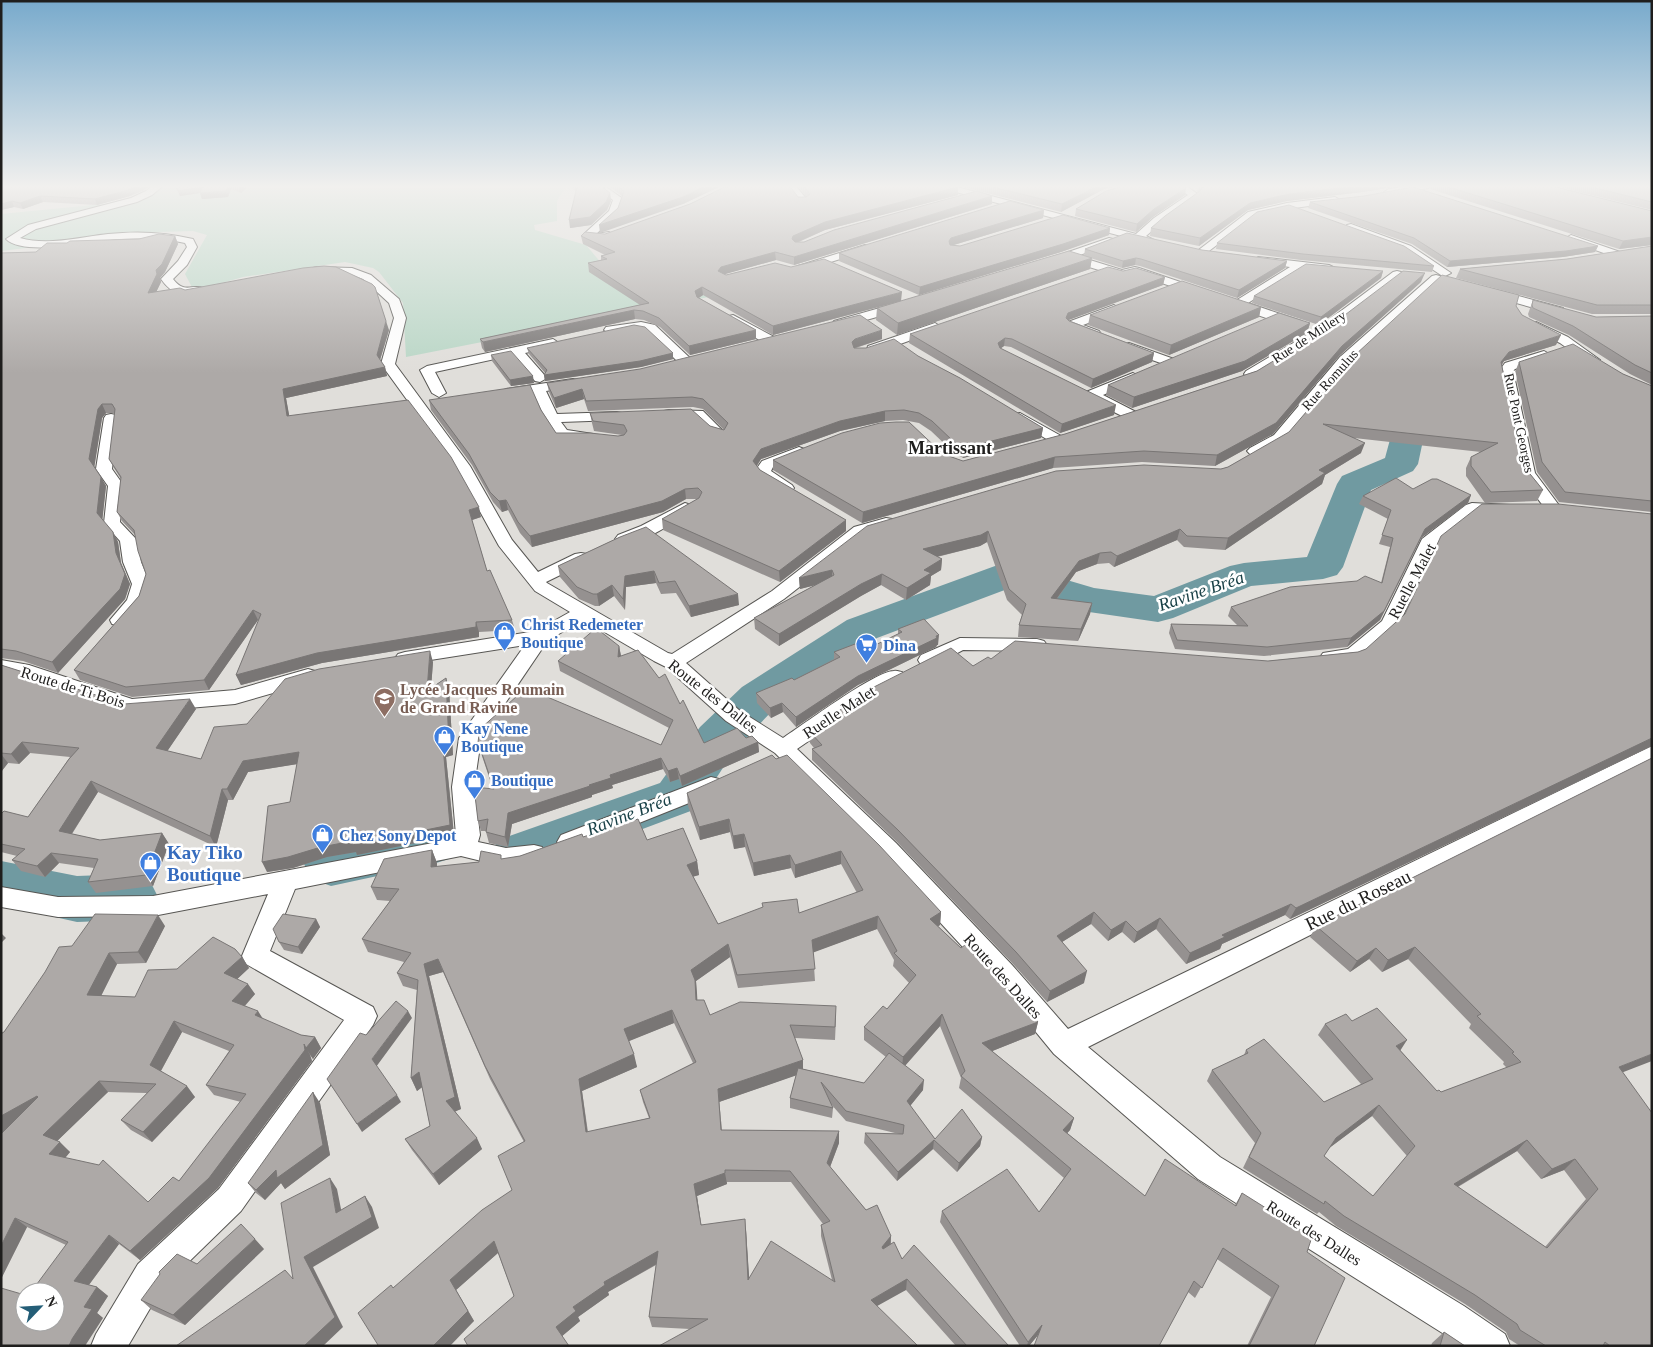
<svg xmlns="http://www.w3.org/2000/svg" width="1653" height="1347" font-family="'Times New Roman',serif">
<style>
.green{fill:#b9d6c6}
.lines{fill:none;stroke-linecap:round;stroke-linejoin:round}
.river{fill:#709aa1;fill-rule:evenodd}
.street-casing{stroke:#575653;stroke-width:2}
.street{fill:#fff;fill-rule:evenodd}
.wall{fill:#959190;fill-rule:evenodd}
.shaded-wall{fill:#797675}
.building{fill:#ada9a7;stroke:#797675;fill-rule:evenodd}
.labels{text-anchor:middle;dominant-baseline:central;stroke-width:5;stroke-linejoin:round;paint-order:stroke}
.far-street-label{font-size:14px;fill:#1f1e1d;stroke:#fff}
.street-label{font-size:16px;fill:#1f1e1d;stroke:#fff}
.shop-label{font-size:16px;font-weight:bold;fill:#366cbe;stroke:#fff;text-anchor:start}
.education-label{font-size:16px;font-weight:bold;fill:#785e54;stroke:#fff;text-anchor:start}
.far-district-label{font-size:18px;font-weight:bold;fill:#1f1e1d;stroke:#fff}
.water-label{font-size:18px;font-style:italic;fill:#173f45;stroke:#fff}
.near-shop-label{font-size:19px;font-weight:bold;fill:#366cbe;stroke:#fff;text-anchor:start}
.near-street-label{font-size:19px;fill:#1f1e1d;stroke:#fff}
</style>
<rect width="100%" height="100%" fill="#e0deda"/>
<!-- green -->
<path class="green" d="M157 185H567L557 201V221L534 225 535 230 586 245 602 264 739 291 406 357 403 303 379 272 373 268 345 262 243 277 194 291 185 274 207 235 193 231 159 232 1 251V214L134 201Z"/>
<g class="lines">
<!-- river -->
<path class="river" d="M1420 375 1431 377 1435 384 1418 464 1413 471 1371 490 1343 567 1337 575 1323 579 1251 586 1173 618 1158 622 1089 612 1010 588 877 638 774 709 734 751 696 809 517 876 498 870 490 855 498 840 660 783 700 727 742 687 847 620 995 566 1009 563 1094 588 1154 596 1230 566 1244 563 1307 557 1337 484 1342 476 1385 458 1405 384 1409 377Z
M433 822 452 828 460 843 452 858 433 864 331 886 312 879 304 864 312 849 331 842Z
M1 861 77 876 130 874 150 881 158 897 150 913 130 920 77 922 1 905Z"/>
<defs>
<path id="street" d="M154 185H164L152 195 137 202 36 229 20 238C48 246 80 237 108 234 136 231 165 232 193 239L197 247 187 265 173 279C185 294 190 284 204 288L206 290 204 292C184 297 173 296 161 279L178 261 187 247 185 243C164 238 141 238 119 239 94 241 24 257 6 239L28 225 131 198 146 191Z
M786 185H795L808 201 806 203H800Z
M935 185H949L1136 234 1154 218 1188 195 1180 190V186H1186L1199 195 1162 222 1146 236 1156 241 1151 244 937 187Z
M1415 185H1433L1428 188 1389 195 1384 192 1389 189Z
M606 187 623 199 618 214 596 234 609 232 614 235 601 241 584 238 583 236 584 234 609 211 613 200 601 190Z
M1335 197 1340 200 1338 202 1287 209 1255 216 1205 254 1201 255 1196 252 1248 212 1287 203Z
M1351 224 1411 246 1451 273 1445 276 1441 275 1403 250 1347 229 1346 227 1347 225Z
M1571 235 1623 253 1624 255 1619 258 1615 257 1567 240 1566 238Z
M1109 238 1113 239 1114 241 1113 243 1077 256 1122 270 1135 267 1139 268 1204 290 1206 292 1200 296 1135 274 1122 277 1066 260 1049 265 1043 262 1045 260Z
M865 245 869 246 870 248 869 250 802 271 796 268 798 266Z
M1258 257 1329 265 1335 268 1329 271 1303 268 1248 303 1301 321 1303 324 1301 327H1293L1231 306 1229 303 1231 300H1237L1290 267 1254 262 1253 260Z
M317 267 352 268 371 275 399 299 406 318 395 364 470 466 512 540 538 572 575 554 581 553 587 554 590 558 587 562 546 582 547 583 668 653 672 654 772 591 854 527 886 518 892 519 894 523 892 527 866 535 784 599 686 663 740 711 783 738C803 725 875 671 894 671 896 670 901 672 902 672L905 677 902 682 873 697 797 749 896 843 1012 965 1068 1029 1652 746V763L1088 1047 1220 1157 1464 1306 1505 1334 1510 1346H1463L1198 1179 1054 1054 994 981 880 857 775 753 726 721 666 667 654 661 584 620 548 640 481 739 474 787 480 835 478 842 506 848 534 845 542 847 546 854 542 861 525 866 506 867 461 856 295 889 270 951 373 1007 377 1016 373 1025 241 1211 162 1288 128 1346H91L96 1334 138 1264 219 1189 344 1020 246 964 242 956 268 894 153 916 58 917 1 907V887L58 897 153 896 454 839 456 835 452 787 459 738 525 645 405 664 398 662 395 658 398 654 405 652 536 631 570 612 535 591 499 546 455 466 381 364 394 318 389 303 363 279 350 274 313 272 311 270 313 268Z
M1397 271 1401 272 1403 274 1401 276 1325 335 1256 377H1246L1244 374 1246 371 1317 329 1393 272Z
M1436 275 1468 284 1470 286 1464 289 1438 282 1350 363 1284 441 1260 454H1250L1247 451 1250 448 1274 435 1340 357 1432 276Z
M1492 289 1563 308 1565 311 1559 315 1488 295 1486 293Z
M901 302 907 306 905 309 838 328 832 324 834 321Z
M1114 305 1120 309 1118 312 1083 325 1099 331 1101 334 1099 337H1091L1068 328 1066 325 1068 322Z
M733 315 776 338 777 341 776 344H766L729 322 727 319 729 316Z
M641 322 655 325 691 359 693 362 691 365H681L647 331 631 329 610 334 604 330 606 327Z
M1536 322 1568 337 1600 360 1593 364 1588 363 1560 343 1532 329 1530 326Z
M935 323 941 327 939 330 878 352H868L867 349 868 346Z
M553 339 559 343 558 346 525 353 547 378 540 382 535 381 513 355 435 372 446 393 439 397 432 393 420 370 427 366Z
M1129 343 1174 359 1176 362 1169 366 1124 350 1123 347 1124 344Z
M1544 351 1551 355 1549 358 1515 369 1513 371 1535 473 1561 508 1559 511H1547L1519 474 1499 371 1505 363Z
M1133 373 1140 377 1138 380 1103 395 1136 412 1138 415 1136 418H1126L1086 398 1084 395 1086 392Z
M573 379 578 380 580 383 578 386 546 391 557 414 617 412 622 413 624 416 622 419 617 420 561 422 567 430 593 434 595 437 593 440 588 441 558 437 551 430 533 393 506 397 499 393 506 389Z
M669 410 703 411 727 435 725 438C712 441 703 427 694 418L664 417 662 414 664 411Z
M1020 413 1063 437 1065 440 1063 443H1053L1015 420 1013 417 1015 414Z
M111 414 116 415 118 418 112 469 124 486 120 522 137 540 141 562 150 584C145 600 133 629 112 624L110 620 127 600 132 584 123 562 120 541 104 523 108 486 96 469 104 418 106 415Z
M799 447 804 449 807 452 804 455 773 467 771 471 792 485 794 488 792 491C778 495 763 482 755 471L762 461Z
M685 503 691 505 693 508 691 511C674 522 638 548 618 543L615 539 618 535 641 526Z
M1472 503 1510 505 1512 508 1510 511 1476 513 1435 546 1399 624 1360 659 1330 663 1323 661 1320 657 1323 653 1348 649 1382 621 1422 539 1466 505Z
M960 638 1037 639 1044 641 1047 645 1044 649 1037 651 963 650 935 665 928 666 921 665 918 660 921 655Z
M1 660 29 665 132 699 235 690 308 669 315 671 318 676 315 681 235 704 131 713 19 676 1 673Z
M711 777 719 779 722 785 719 791 569 851 561 849 557 842 561 835Z"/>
</defs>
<!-- street casing -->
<use href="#street" class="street-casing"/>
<!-- street -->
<use href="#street" class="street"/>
</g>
<!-- wall -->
<path class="wall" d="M1 185 144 190 130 196 97 205 43 202 23 209 14 207 1 210Z
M175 185H249L241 193 231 189 228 197 202 199 200 193 180 196Z
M571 185H723L683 204 618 208 622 196 610 187H602L610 193 611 201 607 210 591 225 570 228 576 192Z
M797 185H948L958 187V195L825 230 799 242H804L992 204 794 265 776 260 724 274 726 275 901 301 773 335 703 295 699 298 756 330V339L690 355 660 327 644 320 635 319 485 352 482 348 480 339 640 305 589 272 588 263 601 260V256L605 255 583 244 581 236 605 234 798 197H806Z
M955 185H1181L1185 195 1153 217 1136 232 1075 216 1076 209 1124 185 1104 189 1061 212Z
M1199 185H1407L1362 192 1287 201 1248 210 1199 246 1150 236 1151 228 1198 192 1197 191Z
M1432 185H1548L1652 211V245L1619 249 1430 189Z
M1551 185H1652V210Z
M1310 202 1598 246 1595 252 1563 257 1447 267 1412 244 1308 208Z
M1044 210 1043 218 954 245 960 246 1110 228 1109 235 1061 252 919 295 839 261V253Z
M175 236 178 244 165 272 160 278 161 282 156 292 389 330 380 360 385 367 387 376 286 398 289 416 481 517 472 520 487 571 512 620 515 630 479 632V637L322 663 241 685 236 675 259 620H258L209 690 132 697 80 680 74 670 139 596 146 574 135 535 122 521 117 512 121 479 114 468 109 459 115 413H106L102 418 94 467 106 486 102 520 113 532 118 542 121 563 130 584 125 599 58 673 23 661 1 658V253L36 252 67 243 139 239Z
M1217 243 1434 266 1432 272 1301 260 1216 249Z
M1652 246V314H1592L1456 278 1460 269 1567 259Z
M1085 249 1202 250 1287 261 1285 268 1237 298 1140 266 1135 265 1122 268 1084 256Z
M1092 258 1090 269 897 335 876 320 877 308Z
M1123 271 1165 277 1163 285 1068 320 1154 353 1152 362 1091 388 1011 347 1004 346 1001 348 1114 415 1060 433 909 343 910 334Z
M1383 271 1381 278 1319 325 1252 303 1254 296Z
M1421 282 1339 356 1273 434 1215 466 1142 462 1053 468 862 523 773 470V460L943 454 963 461 1065 434 1257 371Z
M1533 300 1596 317 1652 316V385L1630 374 1569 335 1529 317 1528 314Z
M1516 306 1522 315 1556 345 1504 361 1502 365 1522 464 1543 490 1537 501 1485 503 1466 476V468L1471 457 1481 452 1354 438 1361 453 1325 475 1322 484 1225 550 1184 547 1177 540 1114 567 1109 563 1097 564 1076 572 1057 599 1092 603 1090 614 1078 641 1018 637 1019 625 1022 615 1007 600 987 542 980 546 937 557 942 559 941 570 931 576 930 585 906 600 881 585 861 596 779 646 755 629 754 618 815 585 800 589 799 578 1228 467Z
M1261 307 1259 317 1169 355 1088 325 1090 315Z
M1310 323 1307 333 1242 371 1132 408 1106 395 1108 385Z
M882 339 856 348 918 356 1043 428 1041 438 963 458 952 451 931 431 919 423 903 420 885 421 840 431 761 459 757 466 760 470 846 520V531L780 582 663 530 662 519 697 499H686L663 512 532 547 520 533 508 510 502 512 493 502 472 465 431 410 429 400 541 410 556 433 618 436 622 435 594 431 592 423 590 413 710 426 724 430 703 409 693 407 588 411 584 399 556 408 549 392 547 383Z
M527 348 673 359 641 367 545 381 544 375 545 373 529 354Z
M491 355 534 383 511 386 492 361Z
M1519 362 1623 374 1652 386V512L1559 502 1537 472 1515 372Z
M1413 489 1471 495 1468 503 1421 538 1380 620 1347 647 1264 656 1175 649 1169 633 1171 624 1237 625 1228 616 1231 607 1381 583 1390 547 1379 544 1388 519 1359 504 1363 496Z
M1652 514V746L1290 919 1285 915 1222 944 1220 949 1186 964 1156 929 1134 943 1122 932 1108 941 1091 924 1062 942 1084 983 1047 1002 1013 964 897 842 812 760V749L814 748 810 743 809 731 991 659 1268 661 1358 652 1366 649Z
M620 537 739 605 691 617 676 593 661 594 656 583 626 587 625 610 614 596 599 606H595L579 599 560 577 558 566Z
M898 629 938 645H937L936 647 858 685 796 727 783 712 771 718 757 703 756 693 794 680 834 659V652L863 651 898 635Z
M619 646 621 656 659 678 680 704 704 743 746 738 758 742 759 752 682 786 679 779 670 782 663 769 612 785 613 788 592 795V797L512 824 508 847 489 843 486 832V831H481L478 821 493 789 481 753 661 745 669 728 560 671 558 661Z
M433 662 431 688 446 678 449 689 453 755 446 757 454 835 357 855 356 852 327 857 293 868 267 872 290 802 297 764 248 772 233 800H228L216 847 98 792 72 834 100 840 162 833 169 844 153 886 96 893 88 882 94 868 59 863 45 877 21 871 12 860 17 856 1 852V814L28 817 70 757 30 753 19 764 8 763 1 772V665L124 704 196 709 167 751 201 759 247 724Z
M1652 758 1622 1072 1652 1346H1520L1509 1339 1506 1332 1465 1304 1336 1226 1319 1212 1317 1214 1243 1168 1255 1143 1207 1081 1212 1070 1244 1055 1246 1050 1324 1102 1361 1084 1318 1035 1325 1024 1352 1021 1400 1050 1437 1091 1441 1092 1507 1068 1503 1064 1504 1062 1469 1028 1471 1024 1408 959 1382 972 1369 959 1350 972 1310 937 1316 926ZM1372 1116 1407 1156 1373 1196 1324 1156 1329 1148ZM1517 1151 1541 1179 1564 1170 1586 1199 1545 1247 1458 1187Z
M776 759 941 912 940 925 938 926 1038 1022 1035 1034 992 1051 1074 1118 1070 1130 1067 1133 1145 1196 1235 1205 1242 1193 1307 1252 1314 1346H1247L1271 1297 1217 1259 1195 1298 1188 1292 1038 1335 1029 1346H1020L940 1222 942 1211 1039 1212 1064 1178 959 1088 961 1078 940 1026 905 1066 923 1090 910 1106 935 1139 982 1137 980 1146 957 1172 933 1149 897 1181 864 1143 865 1133 899 1134 846 1121 830 1103 833 1108 832 1118 790 1108V1098L796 1075 719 1102 722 1130 839 1131V1143L830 1167 866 1210 891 1236V1244L902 1259 1009 1346H956L906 1290 690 1329 652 1327 649 1317 656 1265 608 1292 609 1295 578 1317 580 1321 562 1336 514 1296 498 1253 456 1290 474 1321 378 1345 393 1288 512 1190 524 1142 490 1079 443 972 429 976 461 1109 455 1111 482 1149 439 1185 412 1150 405 1139 430 1126 422 1087 417 1091 411 1078 417 990 403 986 397 973 404 962 368 952 362 939 390 901 377 900 371 887 432 850 437 863V867L502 859 520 856 583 837 647 840 697 861 699 875 693 876 718 924 799 913 857 893 841 864 795 878 791 868 754 876 745 847 734 849 730 832 700 840 688 806 687 793ZM877 929 894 960 893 966 909 983 887 1009 864 1027V1040L886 1057 864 1083 803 1069V1060L795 1038 835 1040 836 1018 710 1015 697 1000 696 981 730 957 738 988 815 981 813 952ZM674 1023 693 1063 640 1090 643 1102 649 1118 588 1132 582 1091 637 1067 628 1041ZM727 1182H791L823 1224 821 1225V1236L832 1280 749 1278 746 1230 701 1225 697 1196 727 1184Z
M316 919 320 927 302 954 284 950 279 942Z
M165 926 146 963 117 964 101 996 135 997 177 969 242 957 249 968 237 979 255 994 245 1006 263 1019 301 1035 315 1037 321 1048 313 1059 310 1055 312 1061 218 1188 140 1260 119 1244 89 1285 97 1287 108 1296 97 1313 103 1318 25 1322 66 1245 27 1227 1 1279V1134L4 1131 1 1133V1035L4 1032 72 946ZM182 1032 229 1051 206 1085 214 1095 241 1102 179 1181 148 1202 65 1158 70 1152 57 1141 108 1092 147 1093 121 1120 131 1130 152 1142 195 1097 161 1071Z
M320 1103 330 1155 285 1189 281 1183 265 1200 256 1193 248 1183Z
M264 1249 185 1325 152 1310 141 1300 197 1264Z
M1444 1332 1465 1346H1431L1432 1343Z"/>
<!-- shaded-wall -->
<path class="shaded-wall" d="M141 185H151L144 190 130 196 97 205 95 199Z
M228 185H229L231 189 228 197 202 199 200 193 180 196 178 191 203 187Z
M241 185H249L241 193 239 187Z
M708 185H723L683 204 600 233 599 225Z
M1100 185H1127L1104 189 1061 212 1062 204Z
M1365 185H1407L1362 192 1287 201 1248 210 1199 246 1200 238 1250 203 1289 194Z
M958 187V195L825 230 793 244 792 239 793 236 825 222Z
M1186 188 1185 195 1153 217 1136 232 1137 224 1154 209Z
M610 193 611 201 607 210 591 225 570 228 569 220Z
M40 196 43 202 23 209 20 203Z
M992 196V204L794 265V257Z
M12 201 14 207 1 210V204Z
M1044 210 1043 218 950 246 949 241 951 238Z
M1110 228 1109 235 1061 252 919 295 920 287Z
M175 236 178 244 165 272 160 278 161 282 152 301 148 293 156 270Z
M1652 237V245L1619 249 1623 241Z
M1598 246 1595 252 1563 257 1447 267 1450 261Z
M775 252 776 260 722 275 718 271 721 267Z
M1092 258 1090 269 897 335 898 323Z
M1136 258 1135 265 1122 268 1123 261Z
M1287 261 1285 268 1237 298 1239 290Z
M1383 271 1381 278 1319 325 1321 317Z
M1425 273 1421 282 1339 356 1273 434 1215 466 1217 455Z
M1165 277 1163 285 1066 321V318L1068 313Z
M702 287 703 295 695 300V291Z
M902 292 901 301 773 335V326Z
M1261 307 1259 317 1169 355 1171 345Z
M634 310 635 319 485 352 483 342Z
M386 321 389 330 379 363 377 355Z
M1310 323 1307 333 1242 371 1132 408 1134 397Z
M756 330V339L690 355 689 346Z
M882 330V339L854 348 851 352 852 342 855 339Z
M1561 335 1556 345 1504 361 1497 371 1501 362 1509 352Z
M1005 338 1004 346 997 351 998 343Z
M673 353V359L641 367 545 381 544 375Z
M1154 353 1152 362 1091 388 1093 379Z
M385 367 387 376 286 398 291 425 287 416 283 389Z
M533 376 534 383 511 386 510 380Z
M582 389 584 399 556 408 554 398Z
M102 404 106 413 102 418 94 469 89 459 98 409Z
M1116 405 1114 415 1060 433 1062 424Z
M885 411V421L840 431 761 459 753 471V461L761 449 840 421Z
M1043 428 1041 438 963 458 964 448Z
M1365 443 1361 453 1325 475 1322 484 1225 550 1228 538 1319 470Z
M1055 457 1053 468 862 523 863 512Z
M101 477 106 486 102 523 97 513Z
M685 489 686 499 663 512 532 547 530 536Z
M1471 495 1468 503 1421 538 1380 620 1347 647 1351 638 1425 529Z
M506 500 508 510 502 512 499 501Z
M479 507 481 517 472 520 469 510Z
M846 520V531L780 582 779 571Z
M1180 529 1177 540 1114 567 1117 556Z
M988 531 987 542 980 546 923 560V549Z
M113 532 118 542 121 563 130 584 125 599 58 673 52 662 116 553Z
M1100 553 1097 564 1076 572 1049 609 1051 598 1079 561Z
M942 559 941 570 931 576 930 585 906 600 907 588 924 570Z
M832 570V581L800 589 799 578Z
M654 571 656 583 626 587 625 610 623 599 625 576Z
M882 574 881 585 861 596 779 646V634L861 584Z
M612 585 614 596 599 606 597 594Z
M738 594 739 605 691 617 689 606Z
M1092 603 1090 614 1078 641 1081 629Z
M253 610 258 620 209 690 204 680Z
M476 622 479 632V637L322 663 241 685 236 675 317 653Z
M939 635 938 645H937L936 647 858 685 796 727V717L858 676Z
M619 646 621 656 618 657Z
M430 651 433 662 430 701 427 691Z
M446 678 449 689 453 755 446 757 454 835 357 855 356 852 327 857 293 868 267 872 262 862 443 746Z
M190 699 196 709 162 759 156 748Z
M782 703 783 712 771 718 770 708Z
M1652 738V746L1290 919 1296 908Z
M22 742 30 753 19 764 11 754Z
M758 742 759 752 682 786 680 776Z
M299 752 304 763 248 772 233 800 227 789 243 761Z
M1 754 8 763 1 772Z
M661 758 663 769 612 785 613 788 592 795V797L512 824 508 847 505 837 508 813 589 785 610 775Z
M677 768 679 779 670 782 668 771Z
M91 781 98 792 67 841 59 831Z
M222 789 228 800 216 847 210 836Z
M729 819 730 832 700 840 699 827Z
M162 833 169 844 153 886 146 875Z
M744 834 745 847 734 849 733 836Z
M432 850 437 863 436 880 431 867Z
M841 851V864L795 878V865Z
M51 853 59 863 45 877 37 866Z
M790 855 791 868 754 876 753 863Z
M697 861 699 875 689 878 687 865Z
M1291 904 1285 915 1222 944 1220 949 1186 964 1190 953 1222 935Z
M941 912 940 925 929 932 930 919Z
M1094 912 1091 924 1054 947 1057 936Z
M158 915 165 926 146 963 138 952Z
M878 916 877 929 812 953V940Z
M1160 918 1156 929 1134 943 1137 932Z
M316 919 320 927 302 954 298 947Z
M1126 921 1122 932 1108 941 1111 930Z
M1 933 6 938 1 943Z
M728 944 730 957 696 981 697 993 698 1012 691 970Z
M1415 947 1408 959 1382 972 1388 960Z
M1376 948 1369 959 1350 972 1357 961Z
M109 953 117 964 96 1006 87 995Z
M242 957 249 968 232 984 224 973Z
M438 959 443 972 429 976 461 1109 452 1113 446 1101 424 964Z
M1087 971 1084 983 1047 1002 1050 991Z
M248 984 255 994 239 1012 232 1001Z
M672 1010 674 1023 627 1042 624 1029Z
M258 1011 265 1022 255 1015Z
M408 1011 412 1018 376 1067 372 1059Z
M942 1014 940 1026 902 1069 903 1057Z
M174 1021 182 1032 158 1076 150 1065Z
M1038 1022 1035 1034 980 1056 982 1043Z
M315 1037 321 1048 313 1059 306 1048Z
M1407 1040 1400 1051 1396 1046Z
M304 1044 310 1055 312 1061 218 1188 140 1260 130 1251Z
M634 1054 637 1067 582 1091 589 1144 586 1132 579 1079Z
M1652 1054V1061L1608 1078 1619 1067Z
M803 1060V1073L719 1102 723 1142 718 1089Z
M419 1072 425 1085 417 1091 411 1078Z
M924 1080 923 1090 906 1111 907 1101Z
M99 1081 108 1092 53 1145 43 1135Z
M187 1086 195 1097 152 1142 143 1132Z
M313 1092 320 1103 330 1155 285 1189 281 1183 265 1200 256 1190Z
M397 1095 401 1102 362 1132 357 1124Z
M37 1096 47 1106 1 1133V1116Z
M1379 1105 1372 1116 1328 1149 1336 1138Z
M1074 1118 1070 1130 1059 1142 1063 1130Z
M839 1131V1143L827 1175V1163Z
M982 1137 980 1146 957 1172 959 1163Z
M477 1138 482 1149 439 1185 433 1174Z
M934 1140 933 1149 897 1181 898 1172Z
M1527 1140 1517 1151 1445 1194 1454 1184Z
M60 1142 70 1152 60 1164 49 1154Z
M1575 1159 1564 1170 1541 1179 1552 1169Z
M725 1173 727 1184 697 1196 703 1236 694 1184Z
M330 1178 337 1189 344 1224 336 1213Z
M365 1196 372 1207 379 1228 313 1267 343 1327 323 1346H304V1257Z
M15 1218 27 1227 1 1279V1246Z
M745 1219 746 1230 750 1290 748 1280Z
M109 1235 119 1244 85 1290 74 1281Z
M891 1236 890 1247 881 1258 882 1247Z
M255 1239 264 1249 185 1325 173 1315Z
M494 1241 499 1252 456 1290 474 1321 450 1346H433L450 1280Z
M658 1251 660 1262 608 1292 609 1295 578 1317 580 1321 561 1337 556 1327 573 1307 604 1282Z
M907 1279 906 1290 870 1310 871 1300Z
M97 1287 108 1296 97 1313 103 1318 85 1346H69L84 1307Z
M1042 1325 1038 1335 1029 1346H1027L1028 1342Z"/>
<!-- building -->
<path class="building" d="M1 185H141L128 190 95 199 40 196 20 203 12 201 1 204Z
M175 185H228L226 191 200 193 203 187 178 191Z
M232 185H241L239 187Z
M575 185H601V186L610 193 606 202 590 217 569 220 577 187Z
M616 185H708L683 197 599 225 618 208 624 191Z
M729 185H789L798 197H806L810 194 803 185H948L958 187 825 222 793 236 792 239 795 242H804L834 230 977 191 992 196 794 257 775 252 721 267 718 271 726 275 775 263 791 267 824 259 902 292 773 326 702 287 695 291 697 297 756 330 689 346 659 318 643 311 634 310 483 342 480 339 649 303 588 263 607 259 601 256 615 252 581 236 585 232 605 234 690 204Z
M984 185H1100L1062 204Z
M1126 185H1181L1186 188 1154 209 1137 224 1076 209 1106 191Z
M1199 185H1365L1289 194 1250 203 1200 238 1151 228 1165 216 1200 191 1203 187Z
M1442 185H1548L1652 211V237L1623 241Z
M1583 185H1652V202Z
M1413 187 1598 246 1566 251 1450 261 1414 238 1310 202 1364 196Z
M1010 201 1044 210 951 238 949 241 950 245 960 246 1063 215 1110 228 1063 244 920 287 839 253Z
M1289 205 1404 246 1434 266 1303 254 1217 243 1257 212Z
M1127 233 1202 250 1287 261 1239 290 1141 259 1136 258 1123 261 1085 249Z
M159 234 175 236 162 264 156 270 157 274 148 293 180 288 185 290 303 268 324 266 336 267 372 284 375 287 386 321 377 355 385 367 283 389 287 416 408 400 451 457 479 507 469 510 487 571 490 570 512 620 476 622V627L317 653 236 675 261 614 253 610 204 680 126 687 74 670 139 596 146 574 138 551 134 530 117 512 121 477 109 459 115 409 112 404H102L98 409 89 459 101 477 97 513 113 532 116 553 125 574 120 589 52 662 16 651 1 649V253L36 252 47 243H67L70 241 139 239Z
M1652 246V305H1597L1460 269 1567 259Z
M1069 251 1092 258 898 323 877 308Z
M1306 264 1383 271 1321 317 1254 296Z
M1108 267 1123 271 1136 268 1165 277 1068 313 1066 318 1069 321 1154 353 1093 379 1012 339 1005 338 998 343 1000 348 1116 405 1062 424 910 334Z
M1403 271 1425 273 1342 346 1276 423 1217 455 1144 451 1055 457 863 512 773 460 842 433 880 423 896 422H909L943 454 963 461 1065 434 1257 371 1329 327Z
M1442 275 1519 295 1516 306 1522 315 1561 335 1509 352 1501 362 1522 464 1543 490 1491 492 1471 466V457L1498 443 1323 424 1365 443 1319 470 1325 473 1228 538 1187 536 1180 529 1117 556 1111 552 1100 553 1079 561 1051 598 1092 603 1081 629 1019 625 1026 604 1009 589 988 531 981 535 923 549 942 559 924 570 931 573 907 588 882 574 861 584 779 634 754 618 834 575 832 570 799 578 867 526 1056 471 1144 465 1221 469 1228 467 1289 432 1355 355Z
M1182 281 1261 307 1171 345 1090 315Z
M1533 300 1596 317 1652 316V373L1635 365 1573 326 1533 308 1532 305Z
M1279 313 1310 323 1245 361 1134 397 1108 385Z
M860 315 882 330 855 339 852 342 854 348H866L894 339 918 356 960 378 1043 428 964 448 953 441 932 421 919 413 904 410 885 411 840 421 761 449 753 461 760 470 846 520 779 571 662 519 699 498 702 492 698 488 685 489 662 501 530 536 518 522 506 500 499 501 490 492 469 454 429 400 530 385 541 410 556 433H590L618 436 624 435 627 431 624 425 593 421 590 413 691 409 710 426 724 430 728 423 703 399 692 397 586 401 582 389 554 398 547 383 640 369Z
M634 325 645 327 673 353 640 361 544 375 547 370 527 348Z
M1573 344 1623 374 1652 386V501L1565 492 1542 462 1519 362Z
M511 351 533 376 510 380 491 355Z
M1396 478 1413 489 1432 479H1437L1471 495 1425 529 1384 611 1351 638 1267 647 1177 640 1171 624 1248 626 1231 607 1290 587 1357 581 1365 576 1382 583 1393 538 1382 535 1391 510 1363 496Z
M1482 504H1558L1652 514V738L1296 908 1291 904 1222 935 1225 937 1190 953 1160 918 1137 932 1126 921 1111 930 1094 912 1057 936 1087 971 1050 991 1016 952 898 830 812 749 822 745 809 731 874 687 951 648 973 666 988 657 991 659 1015 641 1268 661 1358 652 1366 649 1405 614 1441 536Z
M646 527 738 594 689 606 675 581 659 583 654 571 625 576 623 599 612 585 597 594H593L577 587 558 566 620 537Z
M924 619 939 635 936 636 937 638 858 676 796 717 782 703 770 708 756 693 792 678 794 680 840 657 834 652 855 644 863 651 902 632 898 629Z
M596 628 619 646 618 657 638 650 659 678 665 674 680 704 683 700 704 743 737 728 746 738 752 736 758 742 680 776 677 768 668 771 661 758 610 775 611 778 589 785 590 786 508 813 505 837 486 832 488 819 478 821 474 787 494 789 478 742 480 729 526 688 661 745 673 720 558 661Z
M430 651 427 691 446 678 449 745 443 746 450 825 352 845 353 841 321 847 288 857 262 862 268 806 290 802 299 752 243 761 227 789H222L210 836 91 781 59 831 100 840 162 833 146 875 88 882 98 859 51 853 37 866 12 860 25 849 1 844V814L4 811 28 817 69 759 79 748 22 742 11 754 1 753V665L124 704 190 699 156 748 201 759 214 727 247 724 285 679 319 669Z
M772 755 776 759 787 755 879 845 941 912 930 919 961 948 969 942 1038 1022 982 1043 1074 1118 1063 1130 1145 1196 1165 1159 1236 1206 1242 1193 1312 1237 1307 1252 1345 1278 1314 1346H1249L1279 1286 1223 1248 1202 1288 1194 1281 1159 1346H1034L1042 1325 1028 1342 942 1211 1007 1169 1039 1212 1071 1169 961 1076 965 1071 942 1014 903 1057 864 1027 883 1006 887 1009 916 975 894 953 897 951 878 916 812 940 815 969 737 975 728 944 691 970 695 980 696 1000H704L710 1015 740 1002 836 1006 835 1027 790 1025 803 1060 718 1089 721 1130 839 1131 827 1163 866 1210 877 1205 891 1236 882 1247 883 1249 894 1242 902 1259 914 1245 1009 1346H967L907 1279 871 1300 918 1346H659L708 1319 649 1317 658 1251 604 1282 605 1285 573 1307 576 1311 556 1327 569 1346H468L464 1339 514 1296 494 1241 450 1280 468 1311 433 1346H378V1345L358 1313 391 1285 393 1288 482 1210 512 1190 498 1156 525 1141 485 1066 438 959 424 964 455 1097 446 1101 477 1138 433 1174 405 1139 430 1126 419 1072 411 1078 418 980 397 973 411 953 362 939 399 889 371 887 384 859 432 850 431 867 479 862 481 851 501 855V859L520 856 582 834 583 837 638 819 647 840 683 828 697 861 687 865 718 924 763 907 762 903 797 899 799 913 863 890 841 851 795 865 790 855 753 863 744 834 733 836 729 819 699 827 687 793ZM672 1010 696 1062 640 1090 650 1118 586 1132 579 1079 634 1054 624 1029ZM725 1170 790 1171 830 1221 821 1225 835 1282 771 1241 748 1280 745 1219 701 1225 694 1184 725 1173Z
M1652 758V1054L1619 1067 1652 1113V1346H1610L1605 1342 1603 1346H1546L1520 1330 1517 1324 1475 1295 1344 1216 1325 1201 1324 1204 1249 1157 1261 1133 1212 1070 1248 1053 1246 1050 1264 1039 1324 1102 1373 1079 1325 1024 1346 1014 1352 1021 1377 1008 1407 1040 1396 1046 1437 1091 1439 1090 1441 1092 1521 1062 1512 1053 1514 1052 1477 1016 1481 1014 1415 947 1388 960 1376 948 1357 961 1316 926ZM1379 1105 1415 1146 1373 1196 1324 1156 1336 1138ZM1527 1140 1552 1169 1575 1159 1598 1189 1547 1248 1454 1184Z
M95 914 158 915 138 952 109 953 87 995 135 997 148 970 177 969 213 937 235 949 242 957 224 973 248 984 232 1001 258 1011 255 1015 301 1035 315 1037 306 1048 304 1044 305 1050 209 1178 130 1251 109 1235 74 1281 97 1287 84 1307 92 1309 72 1339 69 1346H1V1288L25 1295V1322H55V1292H31L68 1242 15 1218 1 1246V1134L38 1097 37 1096 1 1116V1035L2 1033 4 1032 45 972 59 947 72 946ZM174 1021 234 1045 206 1085 246 1094 179 1181 173 1177 148 1202 103 1160 99 1165 49 1154 60 1142 43 1135 99 1081 156 1084 121 1120 143 1132 187 1086 150 1065Z
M283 914 316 919 298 947 279 942 273 929Z
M396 1001 408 1011 372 1059 397 1095 357 1124 327 1079 360 1033 366 1035Z
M889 1053 924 1080 907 1101 935 1139 962 1109 982 1137 959 1163 934 1140 898 1172 865 1133 903 1134 904 1125 846 1111 821 1082 833 1108 790 1098 798 1068 864 1083Z
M313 1092 323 1145 277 1178 276 1170 256 1190 248 1183Z
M330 1178 336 1213 365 1196 372 1217 304 1257 335 1317 304 1346H176L285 1270 293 1279 281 1203Z
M241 1224 255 1239 173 1315 141 1300 160 1274 159 1272 177 1254 197 1264Z
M1444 1332 1465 1346H1440Z"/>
<!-- sky -->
<linearGradient id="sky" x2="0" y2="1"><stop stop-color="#78aacc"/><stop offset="0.5" stop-color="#f1f0ee"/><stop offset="1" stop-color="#f1f0ee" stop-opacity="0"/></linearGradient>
<rect width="1653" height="373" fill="url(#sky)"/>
<!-- icons -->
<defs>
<symbol id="shop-pin" viewBox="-11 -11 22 30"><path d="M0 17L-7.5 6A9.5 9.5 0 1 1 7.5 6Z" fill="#3f7fe0" stroke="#fff"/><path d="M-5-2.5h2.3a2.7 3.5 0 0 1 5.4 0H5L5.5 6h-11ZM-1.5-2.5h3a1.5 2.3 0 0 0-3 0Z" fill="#fff"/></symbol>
<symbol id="supermarket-pin" viewBox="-11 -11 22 30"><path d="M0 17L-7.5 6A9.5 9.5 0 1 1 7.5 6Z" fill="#3f7fe0" stroke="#fff"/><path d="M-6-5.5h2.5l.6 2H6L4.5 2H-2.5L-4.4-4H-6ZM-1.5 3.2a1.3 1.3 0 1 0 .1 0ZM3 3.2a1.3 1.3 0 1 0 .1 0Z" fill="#fff"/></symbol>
<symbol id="school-pin" viewBox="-11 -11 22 30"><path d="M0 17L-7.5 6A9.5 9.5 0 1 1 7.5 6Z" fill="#8d6e63" stroke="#fff"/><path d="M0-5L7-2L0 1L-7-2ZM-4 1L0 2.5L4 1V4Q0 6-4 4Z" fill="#fff"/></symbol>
</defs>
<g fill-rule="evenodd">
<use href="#shop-pin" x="492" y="620" width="25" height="34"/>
<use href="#supermarket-pin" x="854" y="632" width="25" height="34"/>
<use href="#school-pin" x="372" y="686" width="25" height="34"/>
<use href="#shop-pin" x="432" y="724" width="25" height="34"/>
<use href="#shop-pin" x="462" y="768" width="25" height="34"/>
<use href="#shop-pin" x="310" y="822" width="25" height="34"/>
<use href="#shop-pin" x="138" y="850" width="25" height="34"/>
</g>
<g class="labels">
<!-- far-street labels -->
<g class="far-street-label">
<text transform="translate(1309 337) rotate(-33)">Rue de Millery</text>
<text transform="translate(1330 380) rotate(-48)">Rue Romulus</text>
<text transform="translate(1519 423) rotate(78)">Rue Pont Georges</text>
</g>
<!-- street labels -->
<g class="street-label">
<text transform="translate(1412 581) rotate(-62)">Ruelle Malet</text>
<text transform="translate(73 687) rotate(17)">Route de Ti Bois</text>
<text transform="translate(713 696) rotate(38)">Route des Dalles</text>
<text transform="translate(839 712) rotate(-33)">Ruelle Malet</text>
<text transform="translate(1003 976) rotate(48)">Route des Dalles</text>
<text transform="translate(1314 1233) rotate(32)">Route des Dalles</text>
</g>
<!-- shop labels -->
<g class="shop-label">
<text x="521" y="624">Christ Redemeter<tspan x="521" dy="18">Boutique</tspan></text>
<text x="883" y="645">Dina</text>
<text x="461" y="728">Kay Nene<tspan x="461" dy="18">Boutique</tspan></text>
<text x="491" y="780">Boutique</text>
<text x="339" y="835">Chez Sony Depot</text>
</g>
<!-- education labels -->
<g class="education-label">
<text x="400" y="689">Lycée Jacques Roumain<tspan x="400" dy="18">de Grand Ravine</tspan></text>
</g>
<!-- far-district labels -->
<g class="far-district-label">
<text x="950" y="448">Martissant</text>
</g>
<!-- water labels -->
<g class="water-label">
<text transform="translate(1201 591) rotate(-19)">Ravine Bréa</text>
<text transform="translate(629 814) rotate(-21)">Ravine Bréa</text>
</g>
<!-- near-shop labels -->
<g class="near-shop-label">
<text x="167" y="852">Kay Tiko<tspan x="167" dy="22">Boutique</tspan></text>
</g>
<!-- near-street labels -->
<g class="near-street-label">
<text transform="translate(1358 900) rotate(-26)">Rue du Roseau</text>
</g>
</g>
<!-- border -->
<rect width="1653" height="1347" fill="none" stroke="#1f1e1d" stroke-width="5"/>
<!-- north arrow -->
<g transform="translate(40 1307) rotate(65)"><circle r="24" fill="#ffffff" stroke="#a5a5a5"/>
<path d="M0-4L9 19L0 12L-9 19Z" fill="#245e77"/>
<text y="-8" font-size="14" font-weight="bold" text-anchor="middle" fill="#1f1e1d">N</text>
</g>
</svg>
